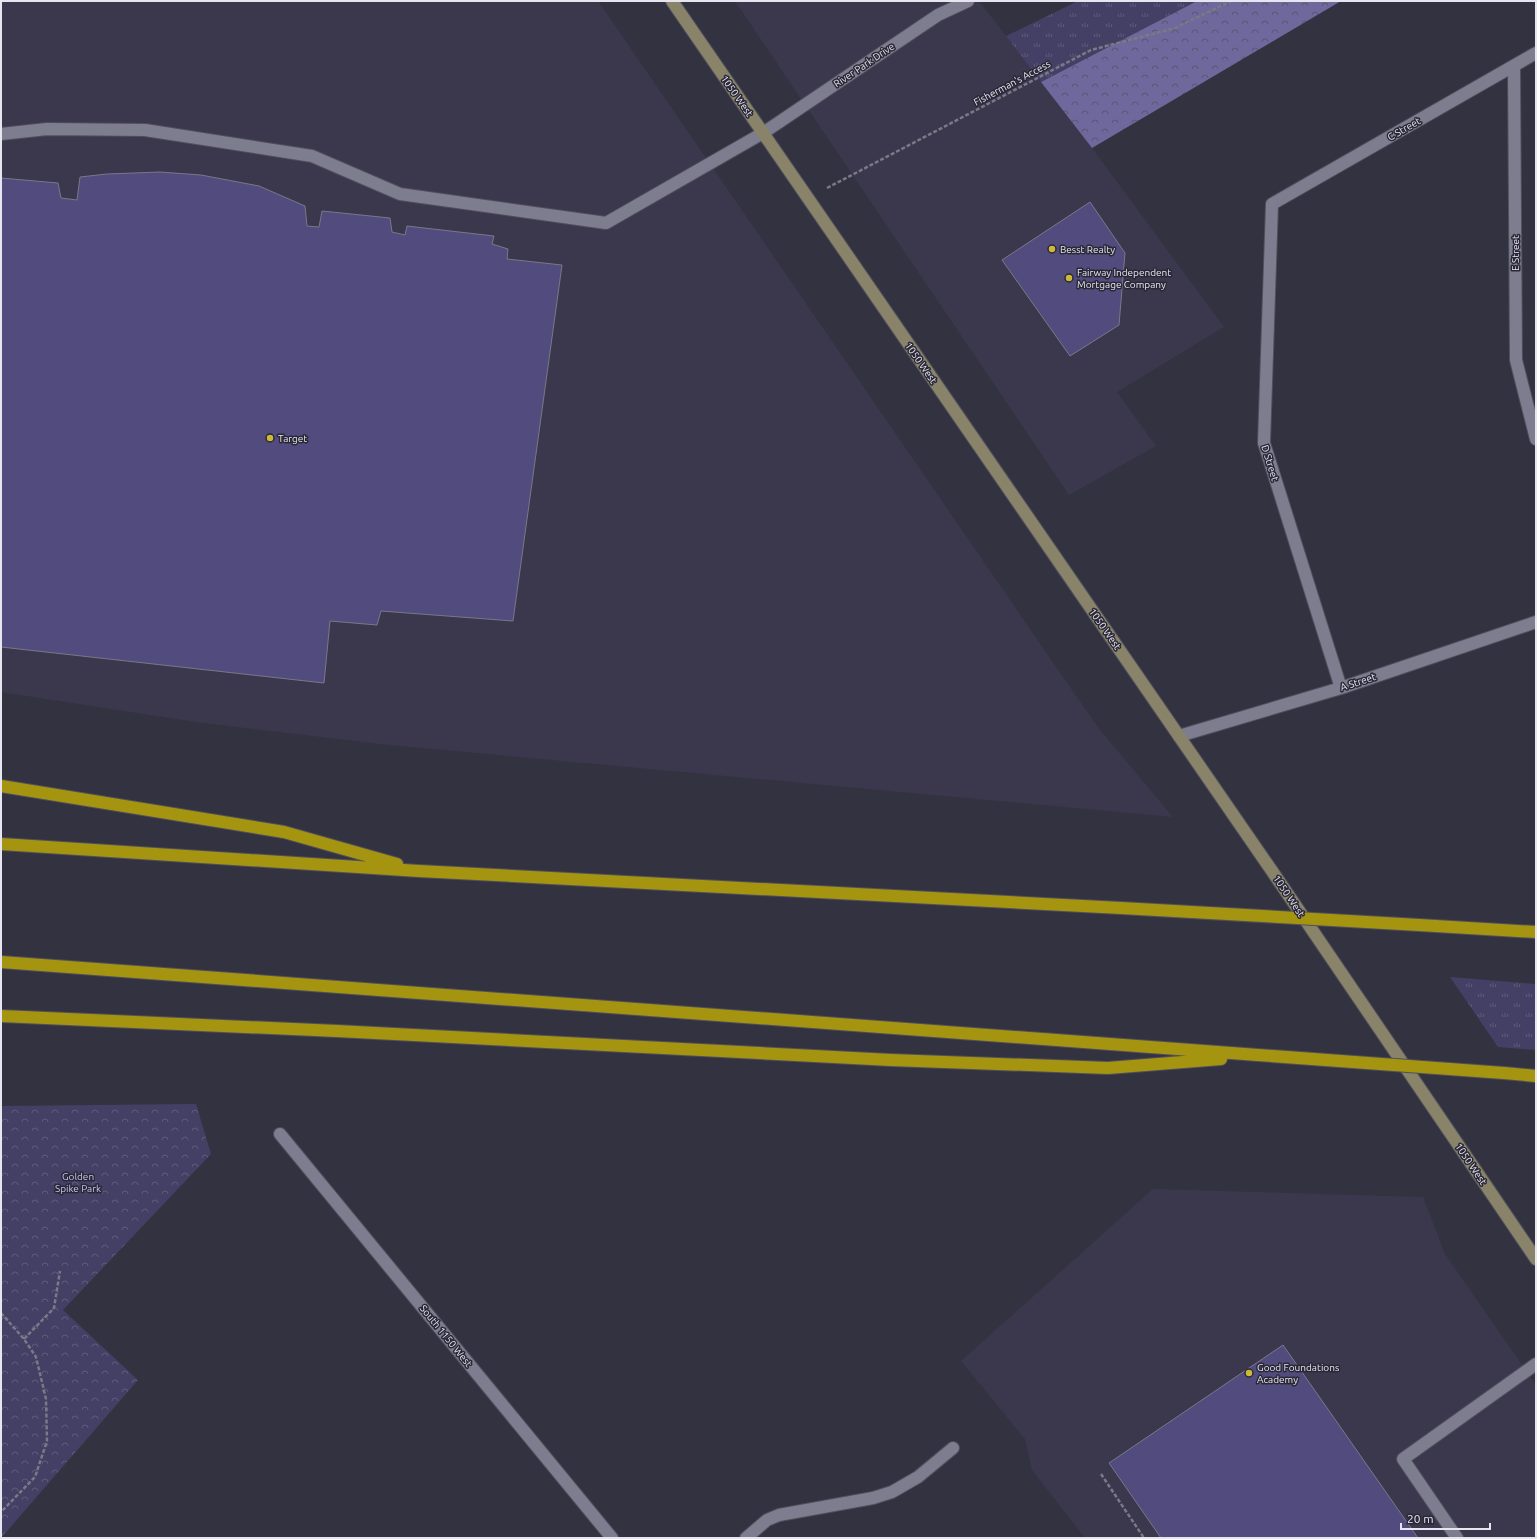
<svg xmlns="http://www.w3.org/2000/svg" width="1537" height="1539" font-family="Ubuntu,sans-serif">
<style>
.built{fill:#3b384d}
.grass{fill:url(#grass-tufts)}
.forest{fill:url(#forest-crowns)}
.park{fill:url(#park-crowns)}
.building{fill:#524b7d;stroke:#797889}
.lines{fill:none;stroke-linecap:round;stroke-linejoin:round}
.service-casing{stroke:#504f5c;stroke-width:14}
.minor-casing{stroke:#504f5c;stroke-width:14}
.tertiary-casing{stroke:#504f5c;stroke-width:14}
.secondary-casing{stroke:#504f5c;stroke-width:14}
.motorway-casing{stroke:#504f5c;stroke-width:14}
.path{stroke:#7a7986;stroke-width:2.5;stroke-dasharray:4 2;stroke-linecap:butt}
.service{stroke:#7e7d8f;stroke-width:12}
.minor{stroke:#7e7d8f;stroke-width:12}
.tertiary{stroke:#7e7d8f;stroke-width:12}
.secondary{stroke:#898469;stroke-width:12}
.motorway{stroke:#a4940f;stroke-width:12}
.motorway-bridge-casing{stroke:#504f5c;stroke-width:14;stroke-linecap:butt}
.motorway-bridge{stroke:#a4940f;stroke-width:12}
.poi-dot{fill:#cbba39;stroke:#2a2837;stroke-width:1.5}
.labels{text-anchor:middle;dominant-baseline:central;stroke-width:3;stroke-linejoin:round;paint-order:stroke}
.street-label{font-size:10px;fill:#e7e6f0;stroke:#2a2837}
.poi-label{font-size:10px;fill:#e7e6f0;stroke:#2a2837;text-anchor:start}
.park-label{font-size:10px;fill:#c9c4f4;stroke:#2a2837}
</style>
<defs>
<pattern id="grass-tufts" width="24" height="20" patternUnits="userSpaceOnUse"><rect width="24" height="20" fill="#443f64"/><path d="M3 7l-1-3M5 7V3M7 7l1-3M15 17l-1-3M17 17v-4M19 17l1-3" fill="none" stroke="#5f5b7a"/></pattern>
<pattern id="forest-crowns" width="20" height="18" patternUnits="userSpaceOnUse"><rect width="20" height="18" fill="#6e689c"/><path d="M2 6a3 3 0 1 1 6 0M12 15a3 3 0 1 1 6 0" fill="none" stroke="#5a5672"/></pattern>
<pattern id="park-crowns" width="20" height="18" patternUnits="userSpaceOnUse"><rect width="20" height="18" fill="#443f64"/><path d="M2 6a3 3 0 1 1 6 0M12 15a3 3 0 1 1 6 0" fill="none" stroke="#5f5b7a"/></pattern>
</defs>
<rect width="100%" height="100%" fill="#333241"/>
<!-- built -->
<path class="built" d="M1 1H598L1074 693 1101 731 1173 817 389 745 196 722 1 692Z
M735 1H979L1092 148 1224 327 1117 392 1156 446 1069 495Z
M1153 1189 1423 1197 1445 1254 1536 1385V1538H1085L1032 1470 1025 1439 961 1361Z"/>
<!-- grass -->
<path class="grass" d="M1078 1H1197L1041 82 1006 36Z
M1450 977 1536 984V1050L1498 1047Z"/>
<!-- forest -->
<path class="forest" d="M1197 1H1341L1092 148 1041 82Z"/>
<!-- park -->
<path class="park" d="M196 1104 211 1154 63 1310 138 1380 1 1538V1106Z"/>
<!-- building -->
<path class="building" d="M160 172 201 175 259 186 305 206 307 226 319 227 322 211 390 218 392 232 405 235 407 226 494 236 492 244 508 249 507 259 562 265 513 621 381 611 377 625 330 621 324 683 1 647V178L58 183 61 198 77 200 80 177 107 174Z
M1090 202 1125 253 1119 325 1070 356 1002 260Z
M1283 1345 1418 1538H1161L1109 1463Z"/>
<g class="lines">
<defs>
<path id="service" d="M1514 66 1516 360 1536 439
M1 134 47 129 145 130 312 156 400 194 606 223 763 133
M1341 688 1264 443 1272 204 1536 53
M1179 736 1341 688 1536 622
M746 1538 767 1520 779 1515 873 1498 892 1492 918 1477 953 1448
M1457 1538 1403 1459 1536 1364"/>
<path id="minor" d="M280 1134 612 1538"/>
<path id="tertiary" d="M763 133 938 15 968 1"/>
<path id="secondary" d="M672 1 1272 871 1536 1259"/>
<path id="motorway" d="M1 786 284 832 397 864
M1 844 419 871 1121 908
M1419 925 1536 932
M1 962 1258 1055
M1 1016 337 1031 891 1060 1108 1068 1221 1059
M1504 1073 1536 1076"/>
</defs>
<!-- service casing -->
<use href="#service" class="service-casing"/>
<!-- minor casing -->
<use href="#minor" class="minor-casing"/>
<!-- tertiary casing -->
<use href="#tertiary" class="tertiary-casing"/>
<!-- secondary casing -->
<use href="#secondary" class="secondary-casing"/>
<!-- motorway casing -->
<use href="#motorway" class="motorway-casing"/>
<!-- path -->
<path class="path" d="M827 188 1091 50 1175 28 1231 1
M1 1313 24 1339 36 1357 46 1399 47 1441 35 1477 1 1512
M24 1339 54 1308 60 1271
M1101 1474 1144 1538"/>
<!-- service -->
<use href="#service" class="service"/>
<!-- minor -->
<use href="#minor" class="minor"/>
<!-- tertiary -->
<use href="#tertiary" class="tertiary"/>
<!-- secondary -->
<use href="#secondary" class="secondary"/>
<!-- motorway -->
<use href="#motorway" class="motorway"/>
<defs>
<path id="motorway-bridge" d="M1121 908 1419 925
M1258 1055 1504 1073"/>
</defs>
<!-- motorway-bridge casing -->
<use href="#motorway-bridge" class="motorway-bridge-casing"/>
<!-- motorway-bridge -->
<use href="#motorway-bridge" class="motorway-bridge"/>
</g>
<!-- markers -->
<g class="poi-dot">
<circle cx="1052" cy="249" r="4"/>
<circle cx="1069" cy="278" r="4"/>
<circle cx="270" cy="438" r="4"/>
<circle cx="1249" cy="1373" r="4"/>
</g>
<g class="labels">
<!-- street labels -->
<g class="street-label">
<text transform="translate(864 65) rotate(-34)">River Park Drive</text>
<text transform="translate(1012 83) rotate(-28)">Fisherman's Access</text>
<text transform="translate(737 96) rotate(55)">1050 West</text>
<text transform="translate(1404 129) rotate(-30)">C Street</text>
<text transform="translate(1515 253) rotate(-90)">E Street</text>
<text transform="translate(921 363) rotate(55)">1050 West</text>
<text transform="translate(1270 463) rotate(73)">D Street</text>
<text transform="translate(1105 629) rotate(55)">1050 West</text>
<text transform="translate(1358 682) rotate(-18)">A Street</text>
<text transform="translate(1289 896) rotate(56)">1050 West</text>
<text transform="translate(1471 1164) rotate(56)">1050 West</text>
<text transform="translate(446 1336) rotate(51)">South 1150 West</text>
</g>
<!-- poi labels -->
<g class="poi-label">
<text x="1060" y="249">Besst Realty</text>
<text x="1077" y="272">Fairway Independent<tspan x="1077" dy="12">Mortgage Company</tspan></text>
<text x="278" y="438">Target</text>
<text x="1257" y="1367">Good Foundations<tspan x="1257" dy="12">Academy</tspan></text>
</g>
<!-- park labels -->
<g class="park-label">
<text x="78" y="1176">Golden<tspan x="78" dy="12">Spike Park</tspan></text>
</g>
</g>
<!-- border -->
<rect width="1537" height="1539" fill="none" stroke="#e7e6f0" stroke-width="4"/>
<!-- scale -->
<path d="M1401 1523v6h89v-6" fill="none" stroke="#e7e6f0" stroke-width="2"/>
<text x="1407" y="1523" font-size="12" fill="#e7e6f0" stroke="#2a2837" stroke-width="3" paint-order="stroke">20 m</text>
</svg>
